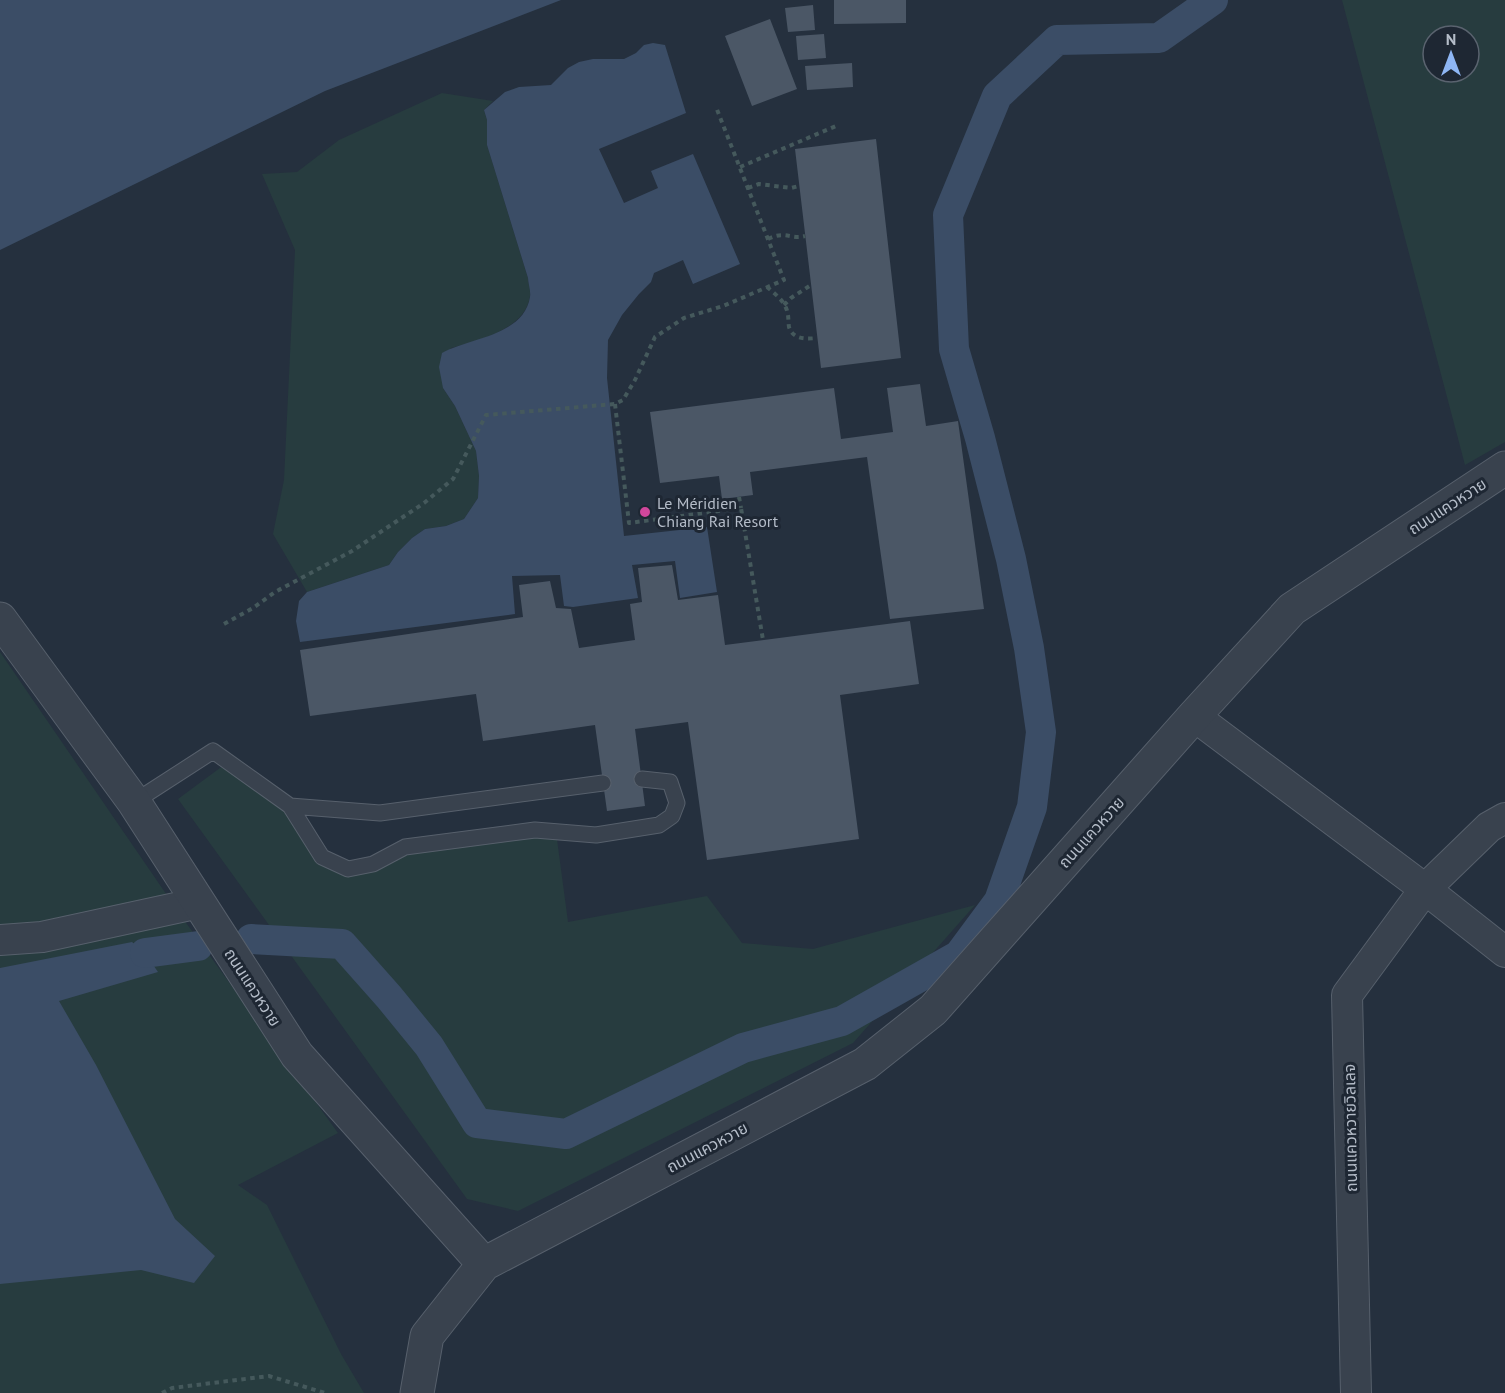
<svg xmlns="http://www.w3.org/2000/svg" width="1505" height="1393" font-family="'PT Sans','Noto Sans Thai',sans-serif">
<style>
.green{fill:#273c3f;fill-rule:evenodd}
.water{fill:#3b4d66}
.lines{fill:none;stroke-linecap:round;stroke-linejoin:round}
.canal{stroke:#3b4d66;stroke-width:30}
.building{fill:#4b5766}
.service-casing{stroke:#57606c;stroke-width:17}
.minor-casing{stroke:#57606c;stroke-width:32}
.tertiary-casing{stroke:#57606c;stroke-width:35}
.path{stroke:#45595c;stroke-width:4;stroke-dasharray:4.5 4.5;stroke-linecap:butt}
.service{stroke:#39424e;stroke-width:15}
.minor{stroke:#39424e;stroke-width:30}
.tertiary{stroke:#39424e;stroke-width:33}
.hotel-dot{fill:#d1479c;stroke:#1e2733;stroke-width:2}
.labels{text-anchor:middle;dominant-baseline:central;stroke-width:6;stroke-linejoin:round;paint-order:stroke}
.poi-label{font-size:16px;fill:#b5bdc9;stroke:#1e2733;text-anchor:start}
.street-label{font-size:16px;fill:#b5bdc9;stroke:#1e2733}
</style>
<rect width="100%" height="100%" fill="#25303e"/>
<!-- green -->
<path class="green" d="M1342 0H1505V442L1465 465ZM1433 36H1469V72H1433Z
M442 93 493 101 484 110 487 120V145L528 278C528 283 531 291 530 296 526 329 478 341 451 348L443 388 455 406 476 451 479 476 478 498 464 519 446 526 425 529 412 538 398 552 389 565 307 592 273 534 284 480 295 250 262 174 297 172 339 140Z
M0 652 184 920 338 1133 238 1185 267 1205 341 1354 364 1393H0Z
M228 762 290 806 322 857 348 869 405 847 556 832 568 922 707 896 742 943 813 949 975 905 853 1043 518 1211 467 1199 178 799Z"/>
<!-- water -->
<path class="water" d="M0 0H561L325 91 0 250Z
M653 43 665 45 686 113 599 149 624 203 658 188 651 171 693 154 740 264 693 284 683 260 654 273 651 282 639 294 622 315 608 340 607 378 624 536 707 527 717 592 680 598 675 561 632 565 638 598 573 607 564 606 560 575 512 576 515 614 300 642 296 621 299 601 307 592 389 565 398 552 412 538 425 529 446 526 464 519 478 498 479 476 476 451 455 406 443 388 439 367 442 353C468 338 524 336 530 297 531 291 528 283 528 278L487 145V120L484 110 505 92 519 87 551 85 568 68 579 62 593 59H624L636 53 644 45Z
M132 942 145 953 158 972 59 1001 96 1065 175 1219 215 1256 194 1283 141 1270 0 1284V968Z"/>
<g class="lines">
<!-- canal -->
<path class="canal" d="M251 939 342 944 389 997 429 1046 477 1123 566 1134 743 1048 842 1021 959 955 999 901 1032 807 1041 732 1029 648 1011 559 980 438 954 349 948 215 997 96 1057 40 1159 38 1213 0
M145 953 198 946"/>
</g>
<!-- building -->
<path class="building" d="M834 0H906V23L834 24Z
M813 5 815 30 788 32 785 8Z
M770 19 797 89 752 106 725 36Z
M824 34 826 58 798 60 796 36Z
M852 63 853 87 807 90 805 66Z
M876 139 901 358 821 368 795 149Z
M920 384 926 426 958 421 984 609 890 619 867 457 750 472 753 495 722 499 719 476 660 483 650 412 834 388 841 439 893 432 887 388Z
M672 565 678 600 718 595 725 645 910 621 919 684 840 695 859 839 707 860 688 722 635 729 645 806 607 811 595 725 483 741 476 694 310 716 300 650 523 617 519 585 550 581 556 608 571 609 579 648 635 640 630 604 642 602 638 568Z"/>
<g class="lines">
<defs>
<path id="service" d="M603 783 380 813 290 806 322 857 348 869 373 864 405 847 535 830 596 835 659 825 672 816 677 803 670 782 642 779
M134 802 213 751 290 806"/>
<path id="minor" d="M1194 716 1425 889 1505 952
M0 940 42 937 199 903
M1356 1393 1347 995 1425 889 1489 827 1505 818"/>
<path id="tertiary" d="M0 619 134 802 297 1055 484 1264 865 1064 933 1010 1194 716 1292 609 1505 468
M417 1393 427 1336 484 1264"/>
</defs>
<!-- service casing -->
<use href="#service" class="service-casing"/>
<!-- minor casing -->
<use href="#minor" class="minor-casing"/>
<!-- tertiary casing -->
<use href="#tertiary" class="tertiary-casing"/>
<!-- path -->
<path class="path" d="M740 167 836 126
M748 188 759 184 791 188 799 186
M768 239C786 230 790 240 805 236
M767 287C774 293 783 300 786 308 789 314 788 321 789 327 793 340 807 339 817 338
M784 305 791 298 811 285
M615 404 629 523 741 508 763 640
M739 497 741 508
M224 624 253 608 275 592 352 551 424 503 453 479 486 415 615 404 623 400 635 380 655 337 684 318 723 306 784 280 716 107
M162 1393 172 1388 269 1376 325 1393"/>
<!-- service -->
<use href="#service" class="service"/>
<!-- minor -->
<use href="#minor" class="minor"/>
<!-- tertiary -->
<use href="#tertiary" class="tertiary"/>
</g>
<!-- markers -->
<circle class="hotel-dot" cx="645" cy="512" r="6"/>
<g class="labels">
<!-- poi labels -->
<g class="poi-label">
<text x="657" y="503">Le Méridien<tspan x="657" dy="18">Chiang Rai Resort</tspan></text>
</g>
<!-- street labels -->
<g class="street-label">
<text transform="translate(1447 506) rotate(-33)">ถนนแควหวาย</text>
<text transform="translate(1091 832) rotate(-48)">ถนนแควหวาย</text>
<text transform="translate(253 987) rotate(57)">ถนนแควหวาย</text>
<text transform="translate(1350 1128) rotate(-91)">ถนนแควหวายวิลเลจ</text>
<text transform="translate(707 1147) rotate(-28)">ถนนแควหวาย</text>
</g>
</g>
<!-- north arrow -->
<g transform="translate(1451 54)"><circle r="28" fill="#1e2733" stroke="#5a636f" stroke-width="1.5"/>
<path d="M0-4.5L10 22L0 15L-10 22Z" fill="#8eb6f4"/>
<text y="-9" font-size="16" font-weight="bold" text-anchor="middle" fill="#b5bdc9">N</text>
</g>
</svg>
